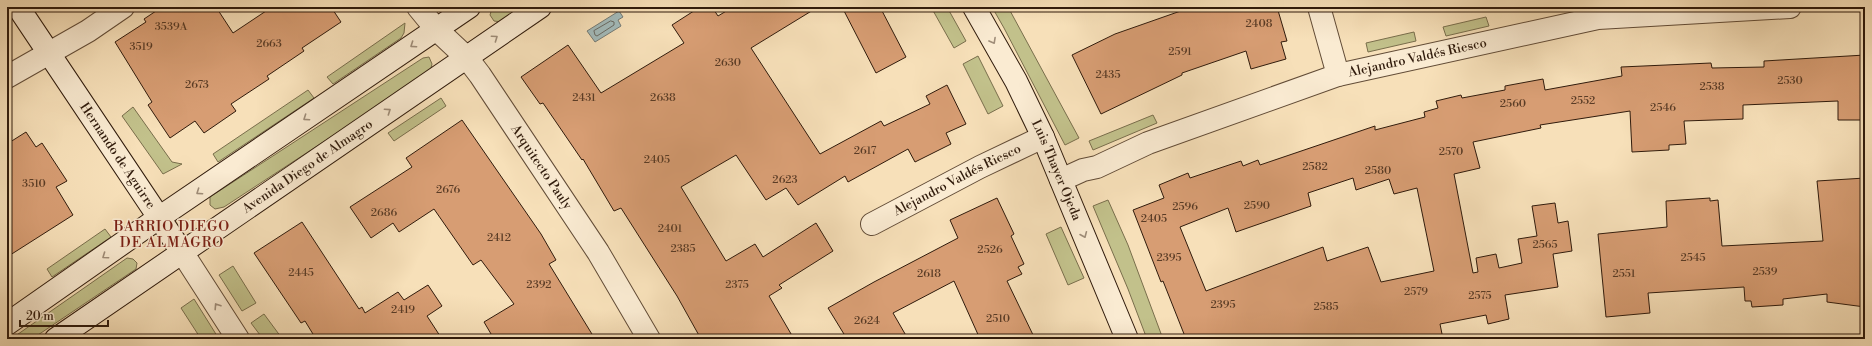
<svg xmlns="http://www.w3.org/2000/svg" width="1872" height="346" font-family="'Libre Bodoni',serif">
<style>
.green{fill:#c2c18b;stroke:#796e4c}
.water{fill:#a2baba;stroke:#747a74}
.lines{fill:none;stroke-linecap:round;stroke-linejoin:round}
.shore{stroke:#696a63;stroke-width:1}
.building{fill:#d79d73;stroke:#301b0c;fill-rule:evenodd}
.street-casing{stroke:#624c37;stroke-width:24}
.secondary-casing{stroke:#301b0c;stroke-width:24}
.street{stroke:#faebd2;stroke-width:22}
.secondary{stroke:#faebd2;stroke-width:22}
.oneway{stroke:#9f8d79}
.labels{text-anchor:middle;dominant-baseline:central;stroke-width:3;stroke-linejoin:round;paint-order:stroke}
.number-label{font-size:11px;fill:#5a3c26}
.street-label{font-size:13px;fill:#301b0c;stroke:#faebd2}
.neighbourhood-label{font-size:14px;letter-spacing:1px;fill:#7a1f14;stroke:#faebd2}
</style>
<rect width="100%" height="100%" fill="#f7e0b9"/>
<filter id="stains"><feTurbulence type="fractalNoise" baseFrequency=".005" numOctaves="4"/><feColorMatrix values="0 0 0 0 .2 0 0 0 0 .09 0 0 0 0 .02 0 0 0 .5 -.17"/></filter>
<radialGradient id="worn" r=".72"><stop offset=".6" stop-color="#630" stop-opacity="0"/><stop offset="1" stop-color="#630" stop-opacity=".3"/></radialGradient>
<!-- green -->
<path class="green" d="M494 7H523L502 22 494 21 490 15 492 8Z
M931 7H947L966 41 954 48Z
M992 7H1008L1079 138 1065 145 1004 28Z
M1486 17 1489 26 1446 36 1443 27Z
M405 23 404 33 401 38 333 84 327 77Z
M1414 32 1416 41 1368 52 1366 43Z
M978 56 1003 106 988 114 963 64Z
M429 57 432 64 430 72 224 207 215 209 210 205V197L423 58Z
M308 90 314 98 218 162 213 154Z
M441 98 446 106 394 141 388 133Z
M133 107 172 162 182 164 163 174 122 116Z
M1153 115 1157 123 1093 150 1089 141Z
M1108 200 1128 245 1163 339H1147L1128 289 1093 206Z
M1061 227 1084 278 1068 285 1046 234Z
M105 229 111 237 52 277 47 269Z
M127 258 133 259 137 263 136 269 32 339H11Z
M233 266 256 303 242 311 219 275Z
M194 299 219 339H201L181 308Z
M264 314 281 337 279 339H263L251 323Z"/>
<!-- water -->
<path class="water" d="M619 11 623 17 618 20 621 26 595 42 587 31Z"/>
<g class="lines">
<!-- shore -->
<path class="shore" d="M611 21 614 22V25L597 36 595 35 594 31Z"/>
</g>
<!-- building -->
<path class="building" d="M162 7H216L233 33 272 7H331L341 22 302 48 304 51 267 76 269 79 231 104 236 111 204 133 195 121 170 138 148 105 152 102 115 42 146 22 144 19Z
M700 7H712L718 16 733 7H818L751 48 820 154 881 121 884 126 930 104 926 96 947 85 966 124 946 133 951 144 915 162 908 149 848 182 845 176 798 205 786 188 766 200 736 155 681 187 726 261 755 244 763 257 816 223 833 251 779 285 782 288 769 296 794 339H701L677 296 621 208 614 211 583 159 582 160 543 103 540 104 521 77 568 45 601 93 684 43 672 25Z
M842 7H880L906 57 876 73Z
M1192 7H1277L1287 41 1281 42 1286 59 1251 69 1246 51 1182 73V75L1101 114 1072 55 1115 34Z
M1865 55V120H1838V101L1743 105V119L1684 121 1686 144 1669 145V150L1632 152 1630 111 1540 125 1541 128 1473 142 1480 168 1454 174 1473 273 1478 272 1476 258 1496 254 1499 268 1522 263 1518 239 1537 236 1532 206 1555 203 1558 223 1568 221 1572 251 1553 254 1558 287 1505 295 1509 319 1488 324 1486 315 1440 324 1443 339H1186L1163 281 1161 282 1133 210 1164 198 1159 185 1188 173 1190 178 1241 161 1243 166 1258 160 1260 165 1375 126V130L1425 117 1424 112 1438 108 1436 101 1461 95 1462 98 1505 90V86L1543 79 1545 90 1622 76 1621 67 1711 63 1712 68 1764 67V61ZM1353 178 1356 190 1389 179 1394 194 1417 188 1434 271 1381 282 1368 247 1327 261 1323 247 1206 291 1180 227 1228 208 1236 232 1311 206 1308 193Z
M462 120 541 234 556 260 549 264 595 339H494L484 322 514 304 481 260 473 265 434 209 399 232 393 223 371 238 350 207 412 167 406 158Z
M26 132 36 147 42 143 67 181 56 187 73 215 7 257V144Z
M1865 178V307L1827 302V294L1783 299V305L1752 307 1751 301H1745L1744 287 1648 293 1650 313 1606 317 1598 234 1667 227 1666 201 1710 198V201L1718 200 1722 246 1823 241 1817 181Z
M997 198 1014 234 1011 236 1024 264 1018 267 1022 274 1007 281 1035 339H980L954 281 893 313 908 339H847L828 308 874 282 958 238 950 220Z
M302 222 359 309 362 307 365 313 398 292 404 300 428 285 442 306 427 316 442 339H316L305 321 301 323 254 253Z"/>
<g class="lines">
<defs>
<g id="street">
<path id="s1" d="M418 7 436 29 467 58 480 75 598 252 649 339"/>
<path d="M1319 7 1338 75"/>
<path d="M7 77 88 31 123 7"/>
<path id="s2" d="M1061 180 1083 170 1097 167 1148 143 1338 75 1598 18 1790 7"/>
<path id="s3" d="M872 224 980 167 1043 137"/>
<path d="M182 252 238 339"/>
</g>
<g id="secondary">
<path id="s4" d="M18 7 182 252"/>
<path id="s5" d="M974 7 1016 81 1043 137 1127 339"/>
<path d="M7 324 160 217 469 7"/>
<path id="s6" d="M56 339 540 7"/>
</g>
</defs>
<!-- street casing -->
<use href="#street" class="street-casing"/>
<!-- secondary casing -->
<use href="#secondary" class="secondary-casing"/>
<!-- street -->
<use href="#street" class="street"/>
<!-- secondary -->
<use href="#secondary" class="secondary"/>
</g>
<!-- one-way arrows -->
<defs><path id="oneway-chevron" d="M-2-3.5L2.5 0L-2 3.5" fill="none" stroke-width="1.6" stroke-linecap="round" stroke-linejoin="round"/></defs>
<g class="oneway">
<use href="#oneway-chevron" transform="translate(495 38) rotate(-35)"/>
<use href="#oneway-chevron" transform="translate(993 41) rotate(61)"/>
<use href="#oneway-chevron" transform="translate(413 45) rotate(146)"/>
<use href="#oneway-chevron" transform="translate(388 111) rotate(-34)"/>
<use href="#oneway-chevron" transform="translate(306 118) rotate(146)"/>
<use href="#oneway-chevron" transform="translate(199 192) rotate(146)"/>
<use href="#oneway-chevron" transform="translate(1084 235) rotate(67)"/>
<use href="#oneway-chevron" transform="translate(105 256) rotate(145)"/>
<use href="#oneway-chevron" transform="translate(217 306) rotate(-123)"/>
</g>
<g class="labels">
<!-- number labels -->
<g class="number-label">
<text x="1259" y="24">2408</text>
<text x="171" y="27">3539A</text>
<text x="269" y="44">2663</text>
<text x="141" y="47">3519</text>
<text x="1180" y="52">2591</text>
<text x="728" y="63">2630</text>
<text x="1108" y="75">2435</text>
<text x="1790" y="81">2530</text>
<text x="197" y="85">2673</text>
<text x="1712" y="87">2538</text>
<text x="584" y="98">2431</text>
<text x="663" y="98">2638</text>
<text x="1583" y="101">2552</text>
<text x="1513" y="104">2560</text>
<text x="1663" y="108">2546</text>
<text x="865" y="151">2617</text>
<text x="1451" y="152">2570</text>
<text x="657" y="160">2405</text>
<text x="1315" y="167">2582</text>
<text x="1378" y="171">2580</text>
<text x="785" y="180">2623</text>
<text x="34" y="184">3510</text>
<text x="448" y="190">2676</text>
<text x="1257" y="206">2590</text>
<text x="1185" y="207">2596</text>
<text x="384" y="213">2686</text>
<text x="1154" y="219">2405</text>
<text x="670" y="229">2401</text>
<text x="499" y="238">2412</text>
<text x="1545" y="245">2565</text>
<text x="683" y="249">2385</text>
<text x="990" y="250">2526</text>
<text x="1169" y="258">2395</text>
<text x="1693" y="258">2545</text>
<text x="1765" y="272">2539</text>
<text x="301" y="273">2445</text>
<text x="929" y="274">2618</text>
<text x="1624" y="274">2551</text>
<text x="539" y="285">2392</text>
<text x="737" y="285">2375</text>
<text x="1416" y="292">2579</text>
<text x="1480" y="296">2575</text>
<text x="1223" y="305">2395</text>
<text x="1326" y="307">2585</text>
<text x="403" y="310">2419</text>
<text x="998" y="319">2510</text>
<text x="867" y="321">2624</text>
</g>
<!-- street labels -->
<g class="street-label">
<text stroke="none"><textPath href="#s2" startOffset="378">Alejandro Valdés Riesco</textPath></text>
<text stroke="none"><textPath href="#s4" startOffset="179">Hernando de Aguirre</textPath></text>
<text stroke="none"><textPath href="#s6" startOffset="305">Avenida Diego de Almagro</textPath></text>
<text stroke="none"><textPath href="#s1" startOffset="203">Arquitecto Pauly</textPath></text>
<text stroke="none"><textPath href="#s5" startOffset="183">Luis Thayer Ojeda</textPath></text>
<text stroke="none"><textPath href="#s3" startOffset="96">Alejandro Valdés Riesco</textPath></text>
</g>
<!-- neighbourhood labels -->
<g class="neighbourhood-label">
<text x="172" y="227">BARRIO DIEGO<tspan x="172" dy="16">DE ALMAGRO</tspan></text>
</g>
</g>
<!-- margin -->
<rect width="1872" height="346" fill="none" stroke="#f7e0b9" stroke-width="24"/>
<rect x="8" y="8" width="1856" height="330" fill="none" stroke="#301b0c" stroke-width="2"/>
<rect x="12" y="12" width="1848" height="322" fill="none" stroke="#301b0c"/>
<!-- scale -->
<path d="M20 320v6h88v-6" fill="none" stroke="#301b0c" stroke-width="2"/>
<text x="26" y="320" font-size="12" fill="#301b0c" stroke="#faebd2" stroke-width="3" paint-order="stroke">20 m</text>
<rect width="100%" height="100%" filter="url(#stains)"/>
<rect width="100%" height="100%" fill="url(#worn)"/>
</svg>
